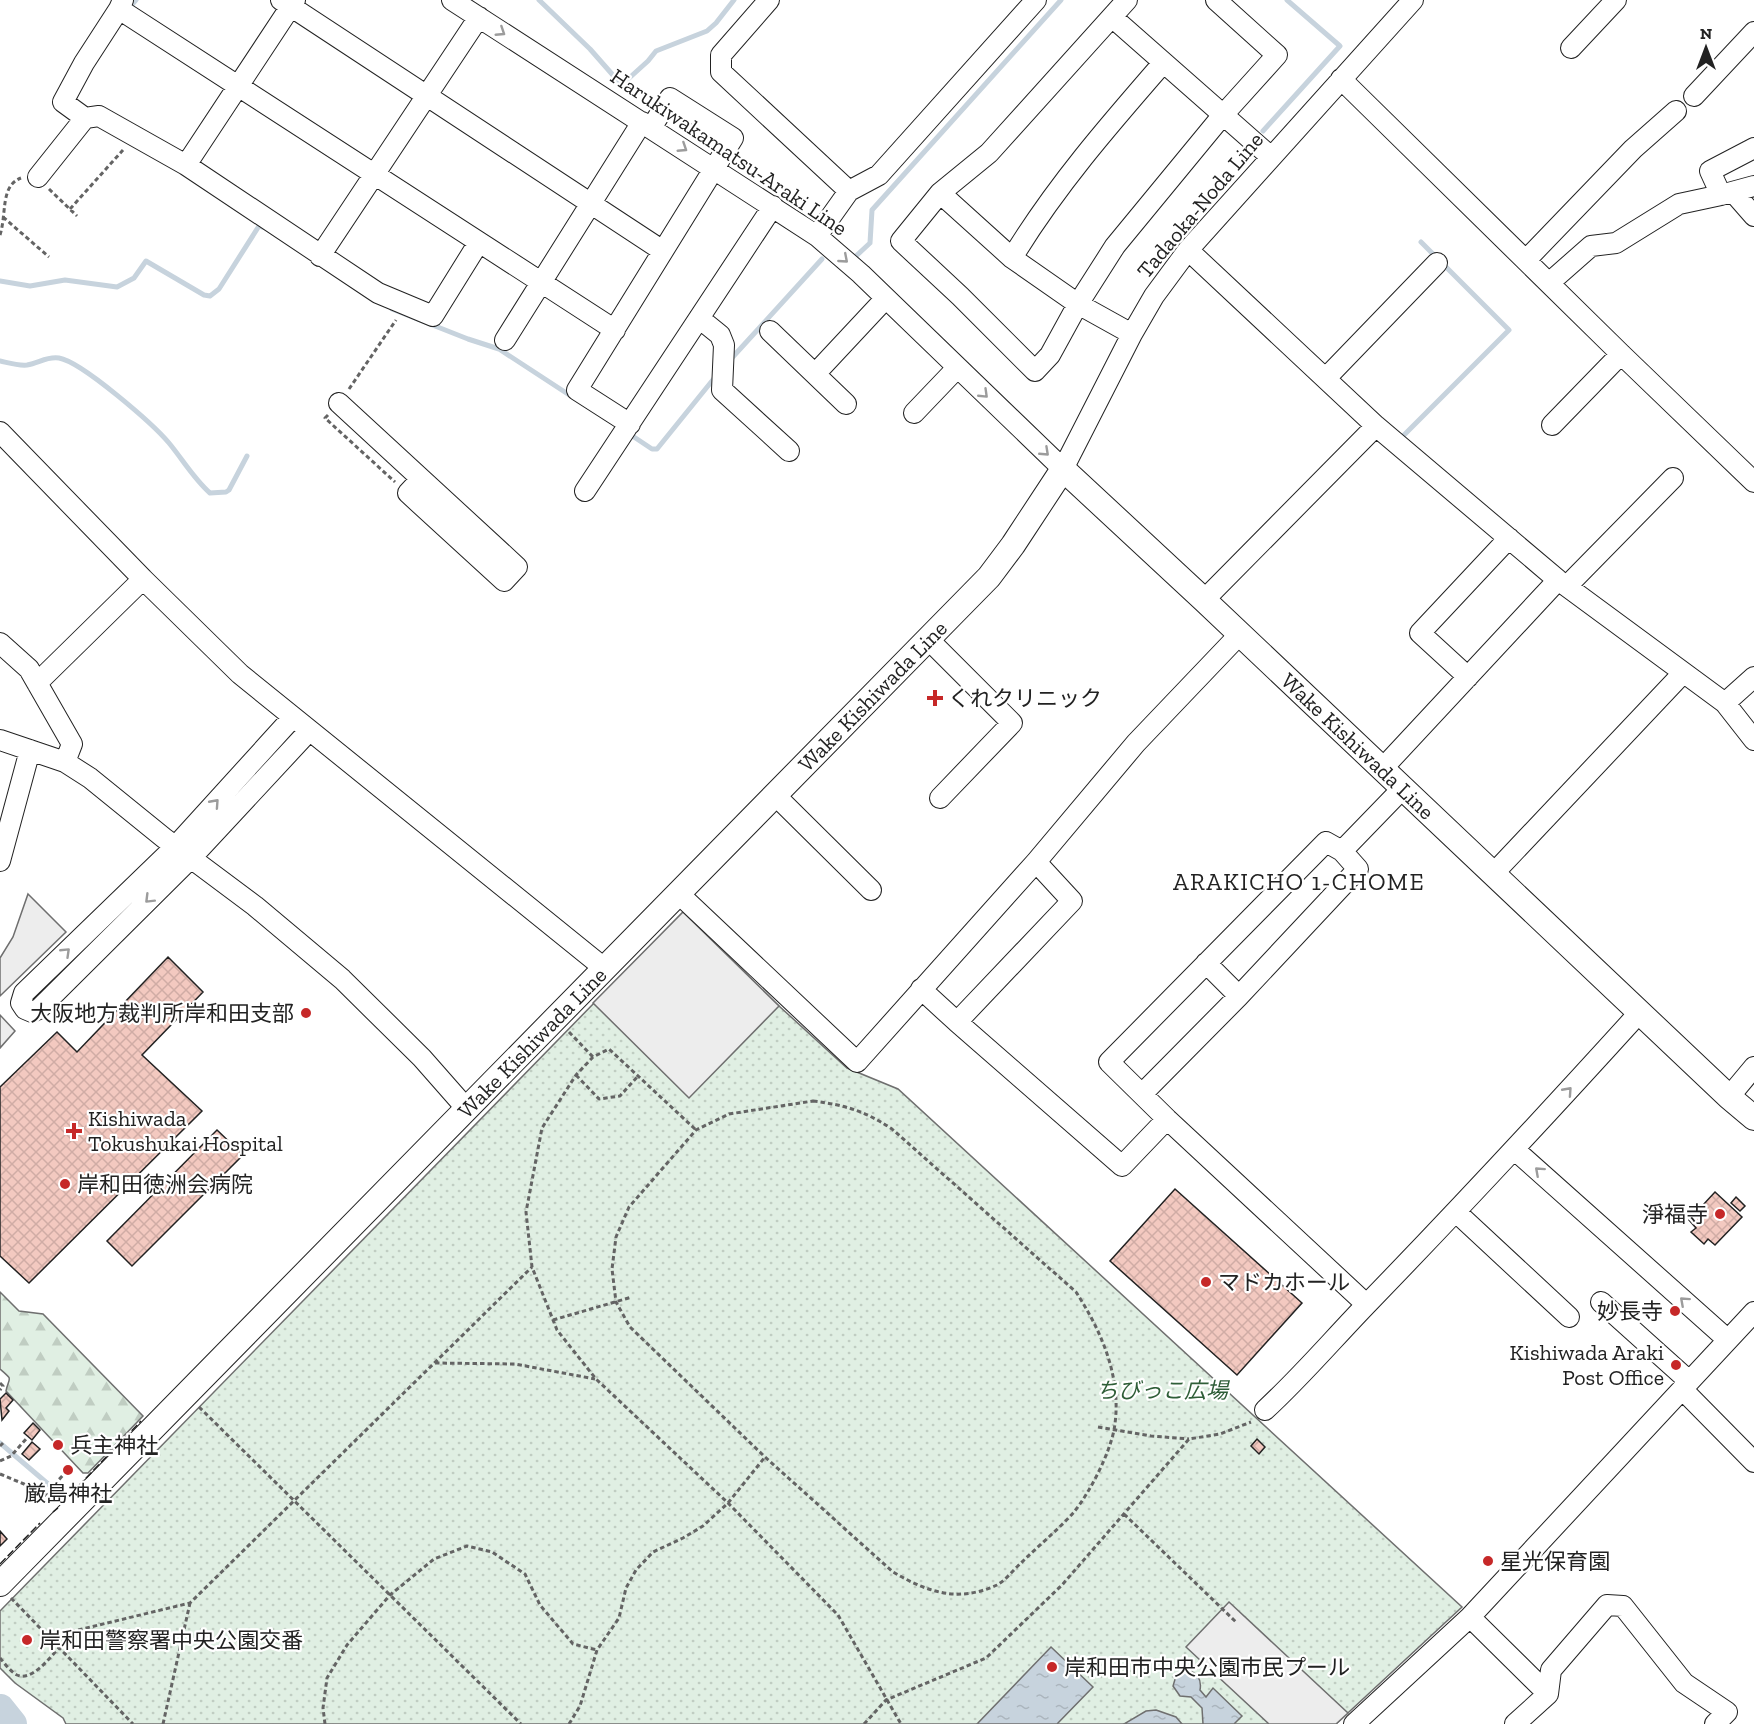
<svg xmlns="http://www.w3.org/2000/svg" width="1754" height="1724" font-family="'Zilla Slab','Noto Sans JP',serif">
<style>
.forest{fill:url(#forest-firs);stroke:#6f6f6f;stroke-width:1.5}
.park{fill:url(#park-dots);stroke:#6f6f6f;stroke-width:1.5}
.parking{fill:#ededed;stroke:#6f6f6f;stroke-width:1.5}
.water{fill:url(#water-ripples);stroke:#6f6f6f;stroke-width:1.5}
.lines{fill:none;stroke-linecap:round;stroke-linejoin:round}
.stream{stroke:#c7d3dd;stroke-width:5}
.river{stroke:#c7d3dd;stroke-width:30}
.building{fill:url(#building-cross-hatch);stroke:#222;stroke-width:1.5}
.minor-casing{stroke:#222;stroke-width:22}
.major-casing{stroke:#222;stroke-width:26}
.path{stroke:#646464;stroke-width:3;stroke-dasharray:4.5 3;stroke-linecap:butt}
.minor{stroke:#fff;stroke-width:20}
.major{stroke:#fff;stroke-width:24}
.fence{stroke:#222;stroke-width:1.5;stroke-dasharray:8 3;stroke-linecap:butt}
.oneway{stroke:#9c9c9c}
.poi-dot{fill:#c62828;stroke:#fff;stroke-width:2}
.labels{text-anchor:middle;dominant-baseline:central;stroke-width:4.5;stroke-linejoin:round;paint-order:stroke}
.street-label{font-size:22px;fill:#222;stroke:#fff}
.poi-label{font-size:22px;fill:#222;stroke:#fff;text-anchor:start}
.park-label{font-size:22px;font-style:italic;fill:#2f5e38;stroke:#fff}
.neighbourhood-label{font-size:24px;letter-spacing:1.5px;fill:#222;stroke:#fff}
</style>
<defs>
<pattern id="forest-firs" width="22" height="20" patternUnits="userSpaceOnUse" patternTransform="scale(1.5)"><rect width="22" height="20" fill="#e0efe3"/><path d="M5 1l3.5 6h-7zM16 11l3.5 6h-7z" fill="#c0cdc2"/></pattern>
<pattern id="park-dots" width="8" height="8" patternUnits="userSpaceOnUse" patternTransform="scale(1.5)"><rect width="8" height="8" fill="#e0efe3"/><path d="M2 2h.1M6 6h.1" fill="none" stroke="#c0cdc2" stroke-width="1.8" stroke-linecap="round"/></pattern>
<pattern id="water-ripples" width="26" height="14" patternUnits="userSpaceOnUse" patternTransform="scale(1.5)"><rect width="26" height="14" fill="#c7d3dd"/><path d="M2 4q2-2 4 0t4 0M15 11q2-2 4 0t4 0" fill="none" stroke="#abb5bd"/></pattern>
<pattern id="building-cross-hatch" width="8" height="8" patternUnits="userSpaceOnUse" patternTransform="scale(1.5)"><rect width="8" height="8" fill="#f3c9c0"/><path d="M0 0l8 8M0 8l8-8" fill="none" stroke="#d0aca5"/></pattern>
</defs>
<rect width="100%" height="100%" fill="#fff"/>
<!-- forest -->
<path class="forest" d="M0 1292 19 1311 43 1314 143 1416 88 1473H83L6 1391C9 1376 14 1381 0 1369Z"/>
<!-- park -->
<path class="park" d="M683 912 779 1006 847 1068 898 1089 1462 1607 1336 1724H66L63 1718 15 1683 0 1668V1611Z"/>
<!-- parking -->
<path class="parking" d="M28 894 66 932 0 996V958L13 937Z
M683 912 779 1006 689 1098 593 1003Z
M0 1015 15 1031 0 1048Z
M1229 1602 1348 1713 1336 1724H1269L1186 1647Z"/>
<!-- water -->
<path class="water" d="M1051 1647 1093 1687 1057 1724H977Z
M1186 1670C1197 1672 1202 1679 1200 1690L1206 1697 1213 1688 1242 1716 1234 1724H1203L1202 1708 1191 1697 1180 1696 1173 1686 1176 1676Z
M1156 1710 1176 1717 1182 1724H1124L1146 1711Z"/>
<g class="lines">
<!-- stream -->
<path class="stream" d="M539 0 590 49 619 82 627 80 648 61 656 51 707 31 716 23 734 0
M131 6 136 0
M1263 131 1340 46 1287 0
M856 256 870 243 872 210 1061 0
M0 281 30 286 65 280 117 287 134 278 146 261 204 295 210 296 219 289 259 226 266 228
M392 309 468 339 499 349 574 398
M730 360 822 259
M0 361C9 363 19 366 27 365 39 363 47 356 59 358 82 362 153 424 169 443 183 460 194 479 210 493L226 492 229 490 247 456
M631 435 652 449H657L716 376
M1403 436 1509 330 1421 242
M0 1443 61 1495"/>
<!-- river -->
<path class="river" d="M0 1709 12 1724"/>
</g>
<!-- building -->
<path class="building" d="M168 957 203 992 142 1055 202 1111 29 1283 0 1256V1087L57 1032 77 1052Z
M217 1130 243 1155 132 1266 107 1241Z
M1175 1189 1302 1303 1237 1375 1110 1261Z
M1715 1192 1742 1217 1715 1245 1708 1239 1704 1244 1691 1232 1696 1228 1689 1220Z
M1736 1197 1745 1206 1740 1211 1731 1203Z
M6 1393 13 1400 6 1408 9 1411 2 1420 0 1399Z
M33 1423 40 1430 32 1440 24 1433Z
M1257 1439 1265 1447 1259 1454 1251 1446Z
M32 1442 40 1449 29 1460 22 1454Z
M0 1531 7 1539 0 1546Z"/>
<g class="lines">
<defs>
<path id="minor" d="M123 0 119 9 84 63 63 102 85 118 99 116 186 165 378 293 433 316 479 242
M281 0 663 251
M452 0 817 236 861 274 1063 469 1132 334 1154 296 1188 250 1413 0
M769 0 721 55V72L849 191
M1127 0 989 153 940 193 901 241 960 296 1035 371 1050 355 1078 304 1115 246 1222 116 1277 55 1216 0
M119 9 615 330
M1112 17 1271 157
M1571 48 1616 0
M1341 79 1621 354 1754 482
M1694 96 1754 32
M186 165 295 0
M38 177 85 118
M1733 192 1754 216
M940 193 1012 258 1078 304 1132 334
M1721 195 1710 171 1754 148
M817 236 849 191 879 175 1036 0
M1188 250 1376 426 1558 580 1725 703 1754 740
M320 256 479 17
M1012 258C1055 187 1109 125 1163 63
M1526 260 1633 149 1676 111
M1549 283 1591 246 1616 243 1679 204 1721 195 1754 186
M699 318 720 335 724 345 722 390 789 451
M770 331 846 404
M505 340 642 122
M815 374 886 298
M1326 378 1437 263
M339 403 517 567 504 581 408 493 421 479
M914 413 957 368
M630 424 577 390 733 138 670 98 651 128
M1552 425 1621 354
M0 432 143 579 240 674 604 968
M585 491 773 206
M1567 586 1673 478
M1204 600 1376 426
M928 639 1012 723 940 798
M0 643 29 669 72 744 65 762
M1468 677 1420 633 1509 538
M37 683 143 579
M1725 703 1754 677
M293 717 175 847 24 993 21 1003 25 1009 32 1012 39 1009 191 858 309 731
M0 740 65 762 90 778 164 838 255 906 342 979 422 1058 466 1108
M1382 769 1558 580
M775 795 871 890
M1342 851 1403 788
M0 861 30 750
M1493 874 1683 673
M678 893 857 1062 1036 862 1136 743 1240 634
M1206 963 1239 996
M921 989 957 1022 1072 901 1036 862
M957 1022 1122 1166 1167 1119 1366 1304
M1142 1094 1239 996 1358 869 1342 851 1326 842 1109 1062 1167 1119
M1729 1097 1754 1067
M1515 1150 1728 1340
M1456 1212 1569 1317
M1601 1302 1689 1381
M1682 1389 1754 1462
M1265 1410C1302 1376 1334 1338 1369 1302 1461 1207 1551 1110 1639 1013
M1470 1617 1548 1694
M1354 1724 1470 1617 1754 1312
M1515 1724 1548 1694 1551 1670 1607 1605 1623 1606 1684 1683 1727 1712 1715 1724"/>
<g id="major">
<path id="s1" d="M0 1584 989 577 1013 545 1063 469 1204 600 1729 1097 1754 1118"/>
</g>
</defs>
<!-- minor casing -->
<use href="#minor" class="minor-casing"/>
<!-- major casing -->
<use href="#major" class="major-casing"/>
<!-- path -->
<path class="path" d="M49 189 77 216
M70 209 123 150
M3 217 49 257
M0 235C7 213 0 186 21 178
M349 389 396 320
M328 415 325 418 395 482
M569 1032 593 1057
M576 1075 599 1099 620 1096 638 1076
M813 1101C845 1105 865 1111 892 1129L1076 1292C1102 1332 1123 1380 1114 1430 1109 1455 1090 1492 1074 1512 1058 1530 1038 1546 1021 1563 1014 1569 1006 1580 997 1585 991 1588 979 1592 971 1593 943 1598 917 1586 893 1572L765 1457 630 1327 616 1302 612 1269 616 1237 629 1207 696 1130 729 1114Z
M695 1129 609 1049 593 1057 576 1075 542 1128 526 1212 532 1267 557 1330 596 1379 728 1503 838 1615 901 1724
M553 1320 632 1297
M435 1363 515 1364 595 1379
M0 1383 3 1386 0 1390
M199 1407 521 1724
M1098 1427 1151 1436 1189 1439
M0 1446 3 1443
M0 1461 11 1456 27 1438
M0 1474 24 1484 54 1502
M44 1496 65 1473
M1124 1514 1237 1623
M11 1598 133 1724
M49 1637 190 1603 532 1267
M0 1658C5 1664 11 1672 17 1675 32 1682 50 1657 59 1648
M163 1724 190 1603
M325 1724 323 1708 327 1678 347 1645 390 1595 434 1559 467 1546 492 1552 525 1574 540 1605 573 1644 597 1650
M569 1724 580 1706 597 1650 619 1618 626 1588 636 1570 653 1552 683 1538 703 1526 728 1503 765 1457
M864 1724 886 1700 986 1658 1062 1585 1189 1439 1220 1434 1251 1422"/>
<!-- minor -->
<use href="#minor" class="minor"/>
<!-- major -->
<use href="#major" class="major"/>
<!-- fence -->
<path class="fence" d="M63 1502 141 1421
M53 1512 58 1508
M0 1564 40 1523"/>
</g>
<!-- one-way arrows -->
<defs><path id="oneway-chevron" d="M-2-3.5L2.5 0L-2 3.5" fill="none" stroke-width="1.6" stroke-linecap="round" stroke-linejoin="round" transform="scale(1.5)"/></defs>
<g class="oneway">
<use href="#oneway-chevron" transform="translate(501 32) rotate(33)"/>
<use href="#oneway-chevron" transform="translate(683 148) rotate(33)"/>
<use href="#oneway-chevron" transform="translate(844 259) rotate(41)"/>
<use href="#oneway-chevron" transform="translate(984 394) rotate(44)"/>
<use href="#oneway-chevron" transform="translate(1045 452) rotate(43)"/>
<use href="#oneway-chevron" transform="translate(215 803) rotate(-48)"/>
<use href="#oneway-chevron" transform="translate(149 899) rotate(135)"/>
<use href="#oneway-chevron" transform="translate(66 952) rotate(-44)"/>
<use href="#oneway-chevron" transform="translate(1568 1091) rotate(-48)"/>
<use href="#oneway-chevron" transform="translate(1539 1171) rotate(-138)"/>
<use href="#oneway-chevron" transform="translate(1684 1301) rotate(-138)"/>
</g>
<!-- markers -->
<g class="poi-dot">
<path d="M932 689h6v6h6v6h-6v6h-6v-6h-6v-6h6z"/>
<circle cx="306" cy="1013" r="6"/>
<path d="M71 1122h6v6h6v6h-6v6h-6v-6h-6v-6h6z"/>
<circle cx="65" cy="1184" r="6"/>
<circle cx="1720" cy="1214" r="6"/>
<circle cx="1206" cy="1282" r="6"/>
<circle cx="1675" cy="1311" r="6"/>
<circle cx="1676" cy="1365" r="6"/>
<circle cx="58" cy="1445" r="6"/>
<circle cx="68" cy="1470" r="6"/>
<circle cx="1488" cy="1561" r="6"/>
<circle cx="27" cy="1640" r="6"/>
<circle cx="1052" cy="1667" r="6"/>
</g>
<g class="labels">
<!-- street labels -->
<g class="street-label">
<text transform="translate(729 152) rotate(34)">Harukiwakamatsu-Araki Line</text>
<text transform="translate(1200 205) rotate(-50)">Tadaoka-Noda Line</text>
<text stroke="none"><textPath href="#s1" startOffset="1245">Wake Kishiwada Line</textPath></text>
<text stroke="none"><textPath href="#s1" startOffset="1947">Wake Kishiwada Line</textPath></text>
<text stroke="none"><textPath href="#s1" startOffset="759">Wake Kishiwada Line</textPath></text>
</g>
<!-- poi labels -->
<g class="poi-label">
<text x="948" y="698">くれクリニック</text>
<text x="294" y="1013" text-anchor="end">大阪地方裁判所岸和田支部</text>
<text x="88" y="1118">Kishiwada<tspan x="88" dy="25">Tokushukai Hospital</tspan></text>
<text x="77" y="1184">岸和田徳洲会病院</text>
<text x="1708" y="1214" text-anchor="end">淨福寺</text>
<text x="1218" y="1282">マドカホール</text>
<text x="1663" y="1311" text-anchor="end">妙長寺</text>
<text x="1664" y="1352" text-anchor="end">Kishiwada Araki<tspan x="1664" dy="25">Post Office</tspan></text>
<text x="70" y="1445">兵主神社</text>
<text x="68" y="1493" text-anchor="middle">厳島神社</text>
<text x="1500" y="1561">星光保育園</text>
<text x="39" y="1640">岸和田警察署中央公園交番</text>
<text x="1064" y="1667">岸和田市中央公園市民プール</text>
</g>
<!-- park labels -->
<g class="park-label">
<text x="1162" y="1390">ちびっこ広場</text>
</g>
<!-- neighbourhood labels -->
<g class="neighbourhood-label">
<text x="1299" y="881">ARAKICHO 1-CHOME</text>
</g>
</g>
<!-- north arrow -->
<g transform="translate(1706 48)" stroke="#ffffff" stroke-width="4.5" paint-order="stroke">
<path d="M0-4.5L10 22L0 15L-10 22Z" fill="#222222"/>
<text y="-9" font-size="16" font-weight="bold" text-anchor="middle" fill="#222222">N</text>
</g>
</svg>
